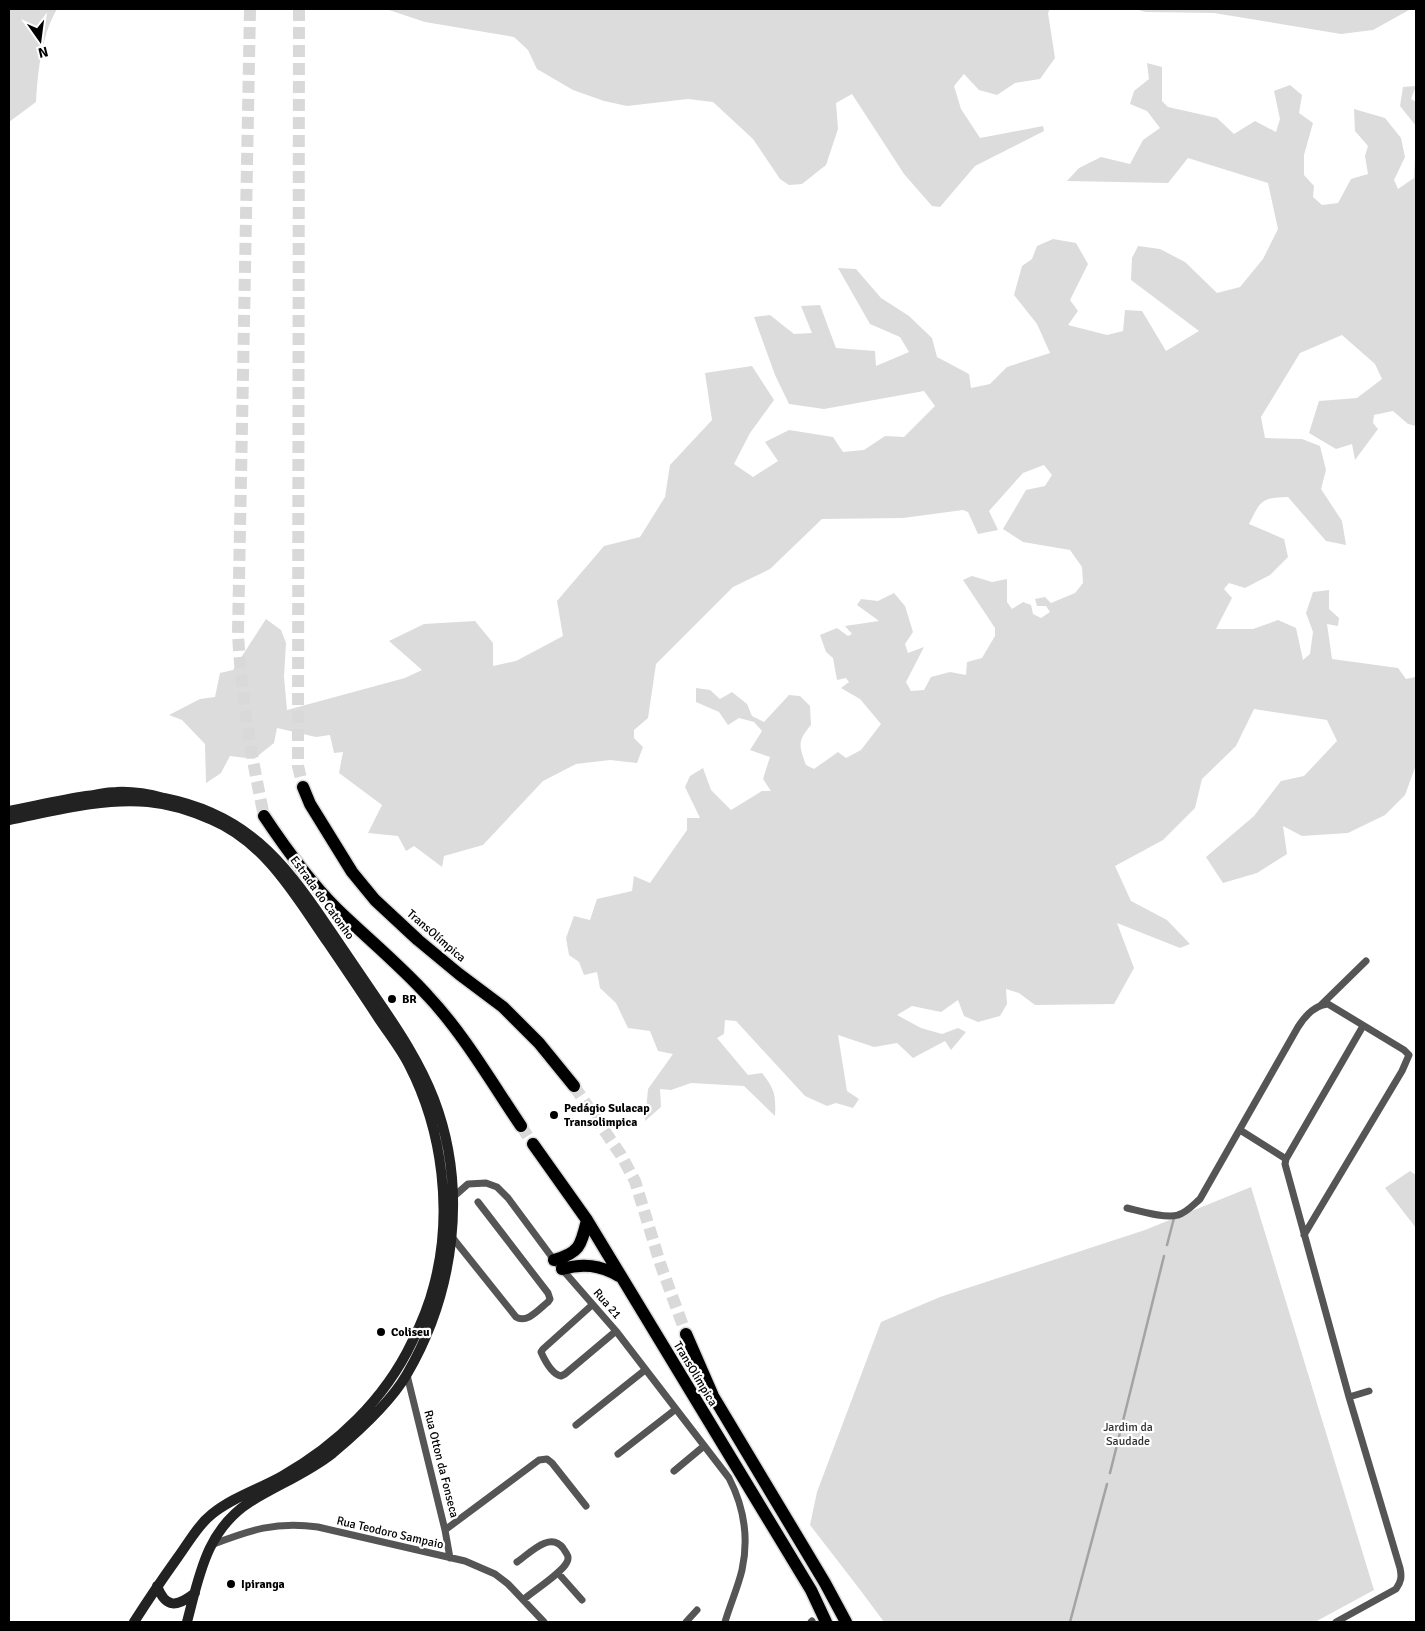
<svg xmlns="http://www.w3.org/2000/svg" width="1425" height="1631" font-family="Signika,sans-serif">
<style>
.green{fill:#dcdcdc}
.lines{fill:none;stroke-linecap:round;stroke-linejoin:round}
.stream{stroke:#a3a3a3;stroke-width:2.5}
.highway-tunnel{stroke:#d9d9d9;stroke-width:12;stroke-dasharray:12 6;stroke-linecap:butt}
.highway-casing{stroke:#dbdbdb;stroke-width:15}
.street{stroke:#555;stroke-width:7}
.secondary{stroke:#222;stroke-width:10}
.highway{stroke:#000;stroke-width:12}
.poi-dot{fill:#000;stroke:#fff;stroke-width:2}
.labels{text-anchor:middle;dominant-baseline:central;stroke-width:4.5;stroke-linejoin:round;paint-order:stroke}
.street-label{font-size:12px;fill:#000;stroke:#fff}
.poi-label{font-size:12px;font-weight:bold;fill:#000;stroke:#fff;text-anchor:start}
.park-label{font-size:12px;fill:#333;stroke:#fff}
</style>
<rect width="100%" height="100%" fill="#fff"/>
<!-- green -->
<path class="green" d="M9 9H57C41 37 38 70 36 102L9 122Z
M386 9H1050L1048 13 1055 58 1040 79 1015 83 997 95 979 90 964 74 954 86 961 109 980 138 1043 126 1044 131 975 166 940 207 932 206 904 174 852 94 836 103 838 129 826 165 802 184 789 185 780 179 753 139 713 102 688 99 627 106 604 101 573 90 537 69 528 50 514 37 425 22Z
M1135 9H1416L1409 10 1373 30 1341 34 1214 13 1146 12Z
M1147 63 1162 67V101L1168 107 1217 118 1234 134 1255 121 1276 132 1280 119 1274 91 1290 85 1302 95 1299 113 1313 123 1304 155V175L1314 186 1313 197 1322 205 1338 203 1351 179 1368 174 1365 156 1368 146 1355 131 1354 109 1385 118 1401 138 1405 157 1394 180 1398 189 1414 178 1415 156 1416 155V426L1408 424 1393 411 1374 415 1373 423 1378 429 1355 460 1352 444 1336 449 1309 433 1319 401 1357 398 1382 379 1375 364 1342 335 1300 353 1261 417 1265 438 1302 439 1320 446 1326 470 1321 489 1342 521 1346 545 1326 541 1288 497C1261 498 1261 500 1249 524L1284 539 1288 557 1270 575 1245 588 1229 583 1224 589 1232 598 1216 629H1253L1278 620 1296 628 1303 660 1310 654 1313 632 1306 613 1313 592 1329 590V609L1339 618 1338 626 1327 624 1332 659 1398 668 1406 679 1415 677 1416 675V765L1405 795 1385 815 1348 833 1302 836 1283 826 1287 854 1257 873 1223 883 1206 857 1254 816 1281 781 1304 776 1337 741 1327 720 1254 709 1236 746 1202 779 1195 808 1163 840 1115 866 1131 901 1167 920 1190 944 1180 948 1117 923 1134 968 1114 1004 1035 1005 1019 993 1006 989 1007 1004 1000 1016 978 1022 964 1016 958 1000 941 1012 912 1006 897 1015 921 1028 942 1034 958 1028 966 1032 951 1050 945 1041 913 1058 897 1043 874 1047 838 1035 847 1091 859 1099 853 1108 836 1103 827 1106 805 1096 736 1021 725 1020 724 1034 717 1038 748 1075 762 1073C775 1089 776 1096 775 1116L744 1086 691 1083 671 1090 660 1089 661 1107 645 1121 648 1089 673 1054 658 1051 650 1031 628 1028 616 1003 600 988 597 972 584 975 579 962 569 955 566 938 574 916 590 920 597 899 632 891 634 876 650 883 687 830V818H700L685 787 690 776 703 768 711 790 731 810 762 791H771L763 779 770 757 750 750 762 731 754 722 739 718 728 725 719 712 696 702V688L710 690 720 699 732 692 747 704 752 716 764 722 789 695 800 696 810 706 811 725C797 741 799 746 806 765L814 769 838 752 846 758 861 750 881 724 860 699 841 688 849 682 846 678 837 680 833 658 826 652 820 635 837 628 848 636 852 634 845 626 879 621 857 605 861 599 878 601 894 593 905 606 913 632 905 644 908 653 924 647 906 682 911 691 924 690 931 677 950 672 966 675 967 662 982 658 995 636V628L963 580 972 576 992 582 1007 579V602L1012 609 1023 602 1031 605 1033 614 1041 618 1050 612 1046 606H1037L1035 599 1045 597 1051 603 1075 593 1083 583 1082 567 1070 550 1023 542 1003 529 1026 490 1045 486 1052 475 1044 465 1023 473 989 511 998 530 978 534 968 512 963 510 903 518 822 519 770 569 733 587 656 664 648 718 634 730V738L643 747 637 763 610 760 576 764 543 781 483 845 444 856 442 867 414 846 406 851 398 836 368 833 382 805 339 773 343 752 334 753 330 735 316 737 277 728 274 743 254 759 230 756 221 773 206 783 205 744 182 720 169 715 200 699 215 697 220 673 233 670 266 619 281 630 286 643 284 677 287 710 405 678 422 670 389 641 424 624 475 621 493 643V666L516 661 563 636 557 601 604 546 640 537 665 497 670 465 712 420 705 373 752 366 774 400 750 433 734 464 753 477 778 461 765 442 789 430 833 437 843 452 864 450 885 436 904 437 935 406 924 391 824 409 789 404 775 375 754 317 770 315 794 334 812 333 801 306 820 305 836 348 875 351 876 366 909 352 900 337 870 324 838 268 856 269 881 298 909 316 932 338 937 357 969 374 971 388 990 384 1007 367 1050 353 1037 324 1014 295 1022 266 1032 259 1037 246 1053 239 1076 243 1088 264 1070 300 1078 311 1068 325 1107 335 1123 331 1125 310 1142 311 1166 351 1199 331 1131 280 1132 258 1138 246 1160 249 1185 262 1217 293 1240 287 1263 259 1278 229 1268 183 1188 158 1168 183 1067 181 1079 168 1101 157 1130 164 1143 140 1160 128 1147 111 1130 104 1134 91 1149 79Z
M1416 86 1411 99 1416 102V126L1400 106 1403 87Z
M1410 1171 1416 1175V1228L1385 1188Z
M1251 1187 1374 1590 1315 1622H884L861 1591 810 1525 817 1492 881 1322 940 1297 1145 1230Z"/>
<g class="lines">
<!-- stream -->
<path class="stream" d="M1167 1245 1174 1218
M1110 1473 1164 1256
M1070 1622 1107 1484"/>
<!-- highway-tunnel -->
<path class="highway-tunnel" d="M250 9 238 633C241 695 251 755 264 816
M299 9 298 751V766L303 787
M574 1086 621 1155 635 1181 660 1263 686 1334
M521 1126 533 1144"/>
<defs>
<path id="highway" d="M303 787 310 804 352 872 375 900 418 940 459 974 503 1007 539 1043 574 1086
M264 816C286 849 309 881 337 909 367 938 400 965 428 996 463 1033 492 1083 521 1126
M533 1144 587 1220 811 1590 826 1622
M554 1260C580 1253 581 1245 587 1220
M562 1269C583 1263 600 1265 619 1276
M686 1334 713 1396 825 1583 846 1622"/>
</defs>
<!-- highway casing -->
<use href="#highway" class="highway-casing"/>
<!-- street -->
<path class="street" d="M1321 1005 1366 961
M1240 1130 1286 1159
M452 1198 468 1184 486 1183 497 1187 508 1198 554 1260 616 1331 729 1478C744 1507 749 1538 742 1570 738 1587 730 1605 725 1622
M1127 1208C1140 1211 1166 1219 1178 1215 1186 1213 1193 1205 1200 1199L1298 1027C1305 1016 1314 1005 1328 1004L1404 1050 1409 1055 1402 1071 1304 1235
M452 1237 516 1317C527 1324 539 1309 548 1302L550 1299 548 1293 478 1202
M592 1305 543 1349 541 1352C545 1361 552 1374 561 1376L565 1374 616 1331
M407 1375 445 1530 450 1558
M1349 1397 1369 1391
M576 1425 645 1370
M618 1454 676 1409
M674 1471 704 1446
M445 1530 539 1460 547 1459 552 1463 586 1506
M211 1545C250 1530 276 1521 318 1527L465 1561 495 1574 508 1584 544 1622
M517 1562C530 1553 550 1531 563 1548 566 1553 570 1556 567 1562 562 1573 533 1591 523 1600
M558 1573 582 1600
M686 1622 697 1610
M811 1622 812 1621
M1336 1622 1396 1589C1401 1582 1402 1577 1400 1568L1349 1397 1285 1164 1286 1159 1363 1026"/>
<!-- secondary -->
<path class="secondary" d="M9 811C35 806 60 800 86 796 96 795 106 792 116 792 132 791 149 794 164 798 245 814 282 859 326 924 343 949 360 974 377 999 399 1031 420 1063 434 1099 468 1188 455 1292 407 1374 391 1402 358 1432 333 1453 308 1473 277 1485 250 1502 206 1530 199 1577 187 1622
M9 820C54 811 101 798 148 802 170 804 192 811 212 820 266 843 296 897 328 943 345 968 362 993 379 1019 389 1034 401 1049 409 1065 443 1131 453 1214 434 1285 429 1305 421 1324 412 1342 385 1399 336 1446 282 1476 259 1489 233 1497 212 1514 198 1525 189 1542 178 1557 163 1578 148 1600 134 1622
M157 1586C166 1609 177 1607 195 1593"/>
<!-- highway -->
<use href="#highway" class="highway"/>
</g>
<!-- markers -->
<g class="poi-dot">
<circle cx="392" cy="999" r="5"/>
<circle cx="554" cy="1115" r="5"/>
<circle cx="381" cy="1332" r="5"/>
<circle cx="231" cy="1584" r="5"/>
</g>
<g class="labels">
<!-- street labels -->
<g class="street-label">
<text transform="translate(322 898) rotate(54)">Estrada do Catonho</text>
<text transform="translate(436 936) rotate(41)">TransOlímpica</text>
<text transform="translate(607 1304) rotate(49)">Rua 21</text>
<text transform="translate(695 1374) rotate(59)">TransOlímpica</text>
<text transform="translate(441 1464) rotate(76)">Rua Otton da Fonseca</text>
<text transform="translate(390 1533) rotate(13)">Rua Teodoro Sampaio</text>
</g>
<!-- poi labels -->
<g class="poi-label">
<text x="402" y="999">BR</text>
<text x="564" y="1108">Pedágio Sulacap<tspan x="564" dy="14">Transolimpica</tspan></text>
<text x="391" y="1332">Coliseu</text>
<text x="241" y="1584">Ipiranga</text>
</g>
<!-- park labels -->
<g class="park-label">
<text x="1128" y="1427">Jardim da<tspan x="1128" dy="14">Saudade</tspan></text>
</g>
</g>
<!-- border -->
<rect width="1425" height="1631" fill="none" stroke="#000000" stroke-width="20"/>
<!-- north arrow -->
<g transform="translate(40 40) rotate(166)" stroke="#ffffff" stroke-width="4" paint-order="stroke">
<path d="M0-4L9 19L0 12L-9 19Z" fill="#000000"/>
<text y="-8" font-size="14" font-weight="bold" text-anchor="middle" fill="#000000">N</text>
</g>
</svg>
